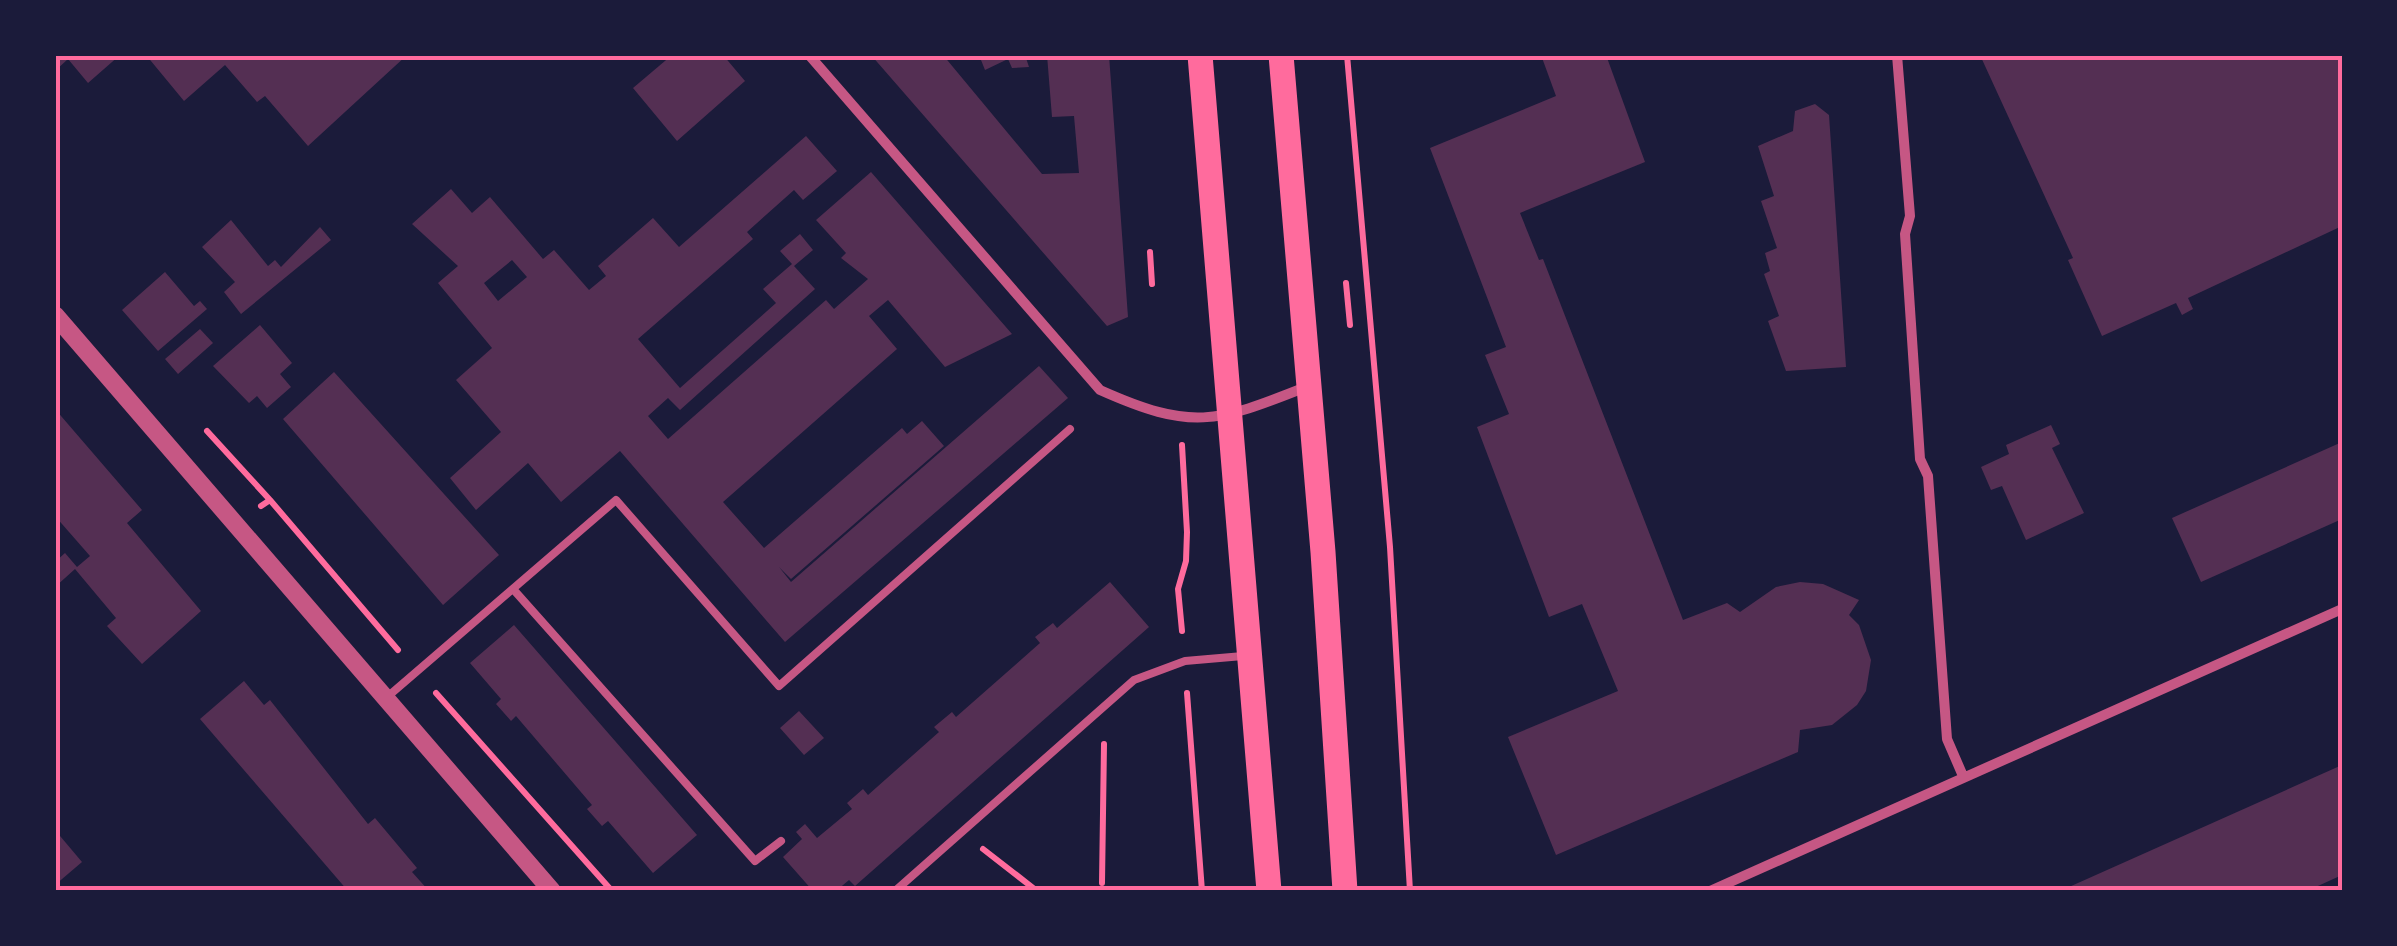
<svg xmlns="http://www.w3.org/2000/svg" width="2397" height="946" font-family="'IBM Plex Sans',sans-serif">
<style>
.building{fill:#542f53;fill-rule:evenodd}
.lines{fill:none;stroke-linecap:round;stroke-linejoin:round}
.path{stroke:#ff6b9d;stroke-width:6}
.service{stroke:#c65784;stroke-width:8}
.minor{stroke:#c65784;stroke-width:10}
.tertiary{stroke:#c65784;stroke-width:18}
.primary{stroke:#ff6b9d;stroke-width:25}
.neatline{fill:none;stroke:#ff6b9d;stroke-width:4}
</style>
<rect width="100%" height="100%" fill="#1b1b3a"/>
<!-- building -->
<path class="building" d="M55 55H120L88 83 68 59 55 71Z
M146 55H407L308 146 265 96 257 102 225 65 184 101Z
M672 55H723L745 81 677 141 633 88Z
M871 55H943L1042 174 1079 173 1074 116 1052 117 1047 55H1109L1128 317 1107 326Z
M979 55H1025L1029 67 1012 68 1008 59 985 70Z
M1541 55H1606L1645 162 1520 213 1539 260 1543 259 1683 620 1727 603 1740 612 1776 587 1800 582 1823 584 1859 600 1849 615 1859 625 1871 660 1866 691 1857 705 1832 725 1800 730 1798 752 1556 855 1508 737 1618 691 1582 604 1549 617 1477 427 1509 414 1485 355 1506 347 1430 148 1556 96Z
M1980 55H2342V226L2188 298 2193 309 2182 315 2176 303 2102 336 2068 260 2073 258Z
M1815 104 1829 115 1846 367 1786 371 1768 321 1779 316 1764 274 1770 271 1765 253 1777 248 1761 201 1774 196 1758 146 1793 131 1795 111Z
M806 136 837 171 803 200 794 190 747 232 753 239 638 339 680 388 776 303 763 289 792 264 780 251 800 234 813 250 794 266 815 289 680 410 668 398 648 416 668 439 826 300 834 309 868 279 841 258 846 253 816 220 871 172 1012 334 945 367 888 300 869 316 897 349 723 502 764 548 902 428 907 434 922 421 944 446 791 579 779 567 791 582 1039 366 1068 398 785 642 620 451 561 502 528 463 476 510 450 478 501 432 456 380 492 348 438 283 458 266 412 224 451 189 472 213 490 197 543 259 554 250 589 290 606 276 598 266 653 218 679 247ZM512 260 527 277 498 301 484 283Z
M231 220 268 266 275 260 281 267 320 227 331 240 241 314 224 292 235 282 202 247Z
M165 272 194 306 200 301 207 309 158 351 122 310Z
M260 325 292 363 280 374 291 387 267 408 257 396 249 403 213 366Z
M200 329 213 343 178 374 165 359Z
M334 372 499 555 443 605 283 419Z
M55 409 142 510 127 523 201 611 142 664 107 626 116 618 75 569 55 587V562L65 553 77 567 90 556 55 516Z
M2051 425 2060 444 2052 448 2084 513 2026 540 2002 486 1991 490 1981 467 2009 454 2006 445Z
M2342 442V519L2201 582 2172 518Z
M1110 582 1149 627 855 886 849 880 836 891H813L783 857 802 839 796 832 805 824 817 838 852 809 847 803 863 789 868 795 939 732 934 727 952 712 956 717 1040 643 1035 637 1053 623 1057 628Z
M514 625 697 835 653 873 608 821 602 826 587 809 592 805 516 716 511 721 496 704 501 699 470 663Z
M244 681 264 705 270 700 368 824 375 818 417 868 412 872 429 891H348L200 719Z
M799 711 824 738 804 755 780 728Z
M2342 765V875L2307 891H2060Z
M55 830 82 862 55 885Z"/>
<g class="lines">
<!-- path -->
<path class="path" d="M1347 55 1390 547 1410 891
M1150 252 1152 284
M1346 283 1350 325
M207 431 270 500
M1182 445 1187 532 1186 561 1178 589 1182 631
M261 506 270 500 398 650
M436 693 612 891
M1187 693 1202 891
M983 849 1037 891
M1102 883 1104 744"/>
<!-- service -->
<path class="service" d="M513 589 755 861 781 841
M386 698 616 500 779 686 1070 429
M895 891 1134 680 1185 661 1243 656"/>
<!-- minor -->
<path class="minor" d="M809 55 1100 390C1192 431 1215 423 1306 387
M1897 55 1910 216 1905 234 1920 459 1928 476 1947 739 1963 776
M1710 891 2342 609"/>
<!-- tertiary -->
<path class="tertiary" d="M55 315 552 891"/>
<!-- primary -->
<path class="primary" d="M1200 55 1269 891
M1281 55 1323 552 1345 891"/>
</g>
<!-- border -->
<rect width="2397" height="946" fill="none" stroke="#1b1b3a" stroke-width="115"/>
<rect x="58" y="58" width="2282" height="830" class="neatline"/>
</svg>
